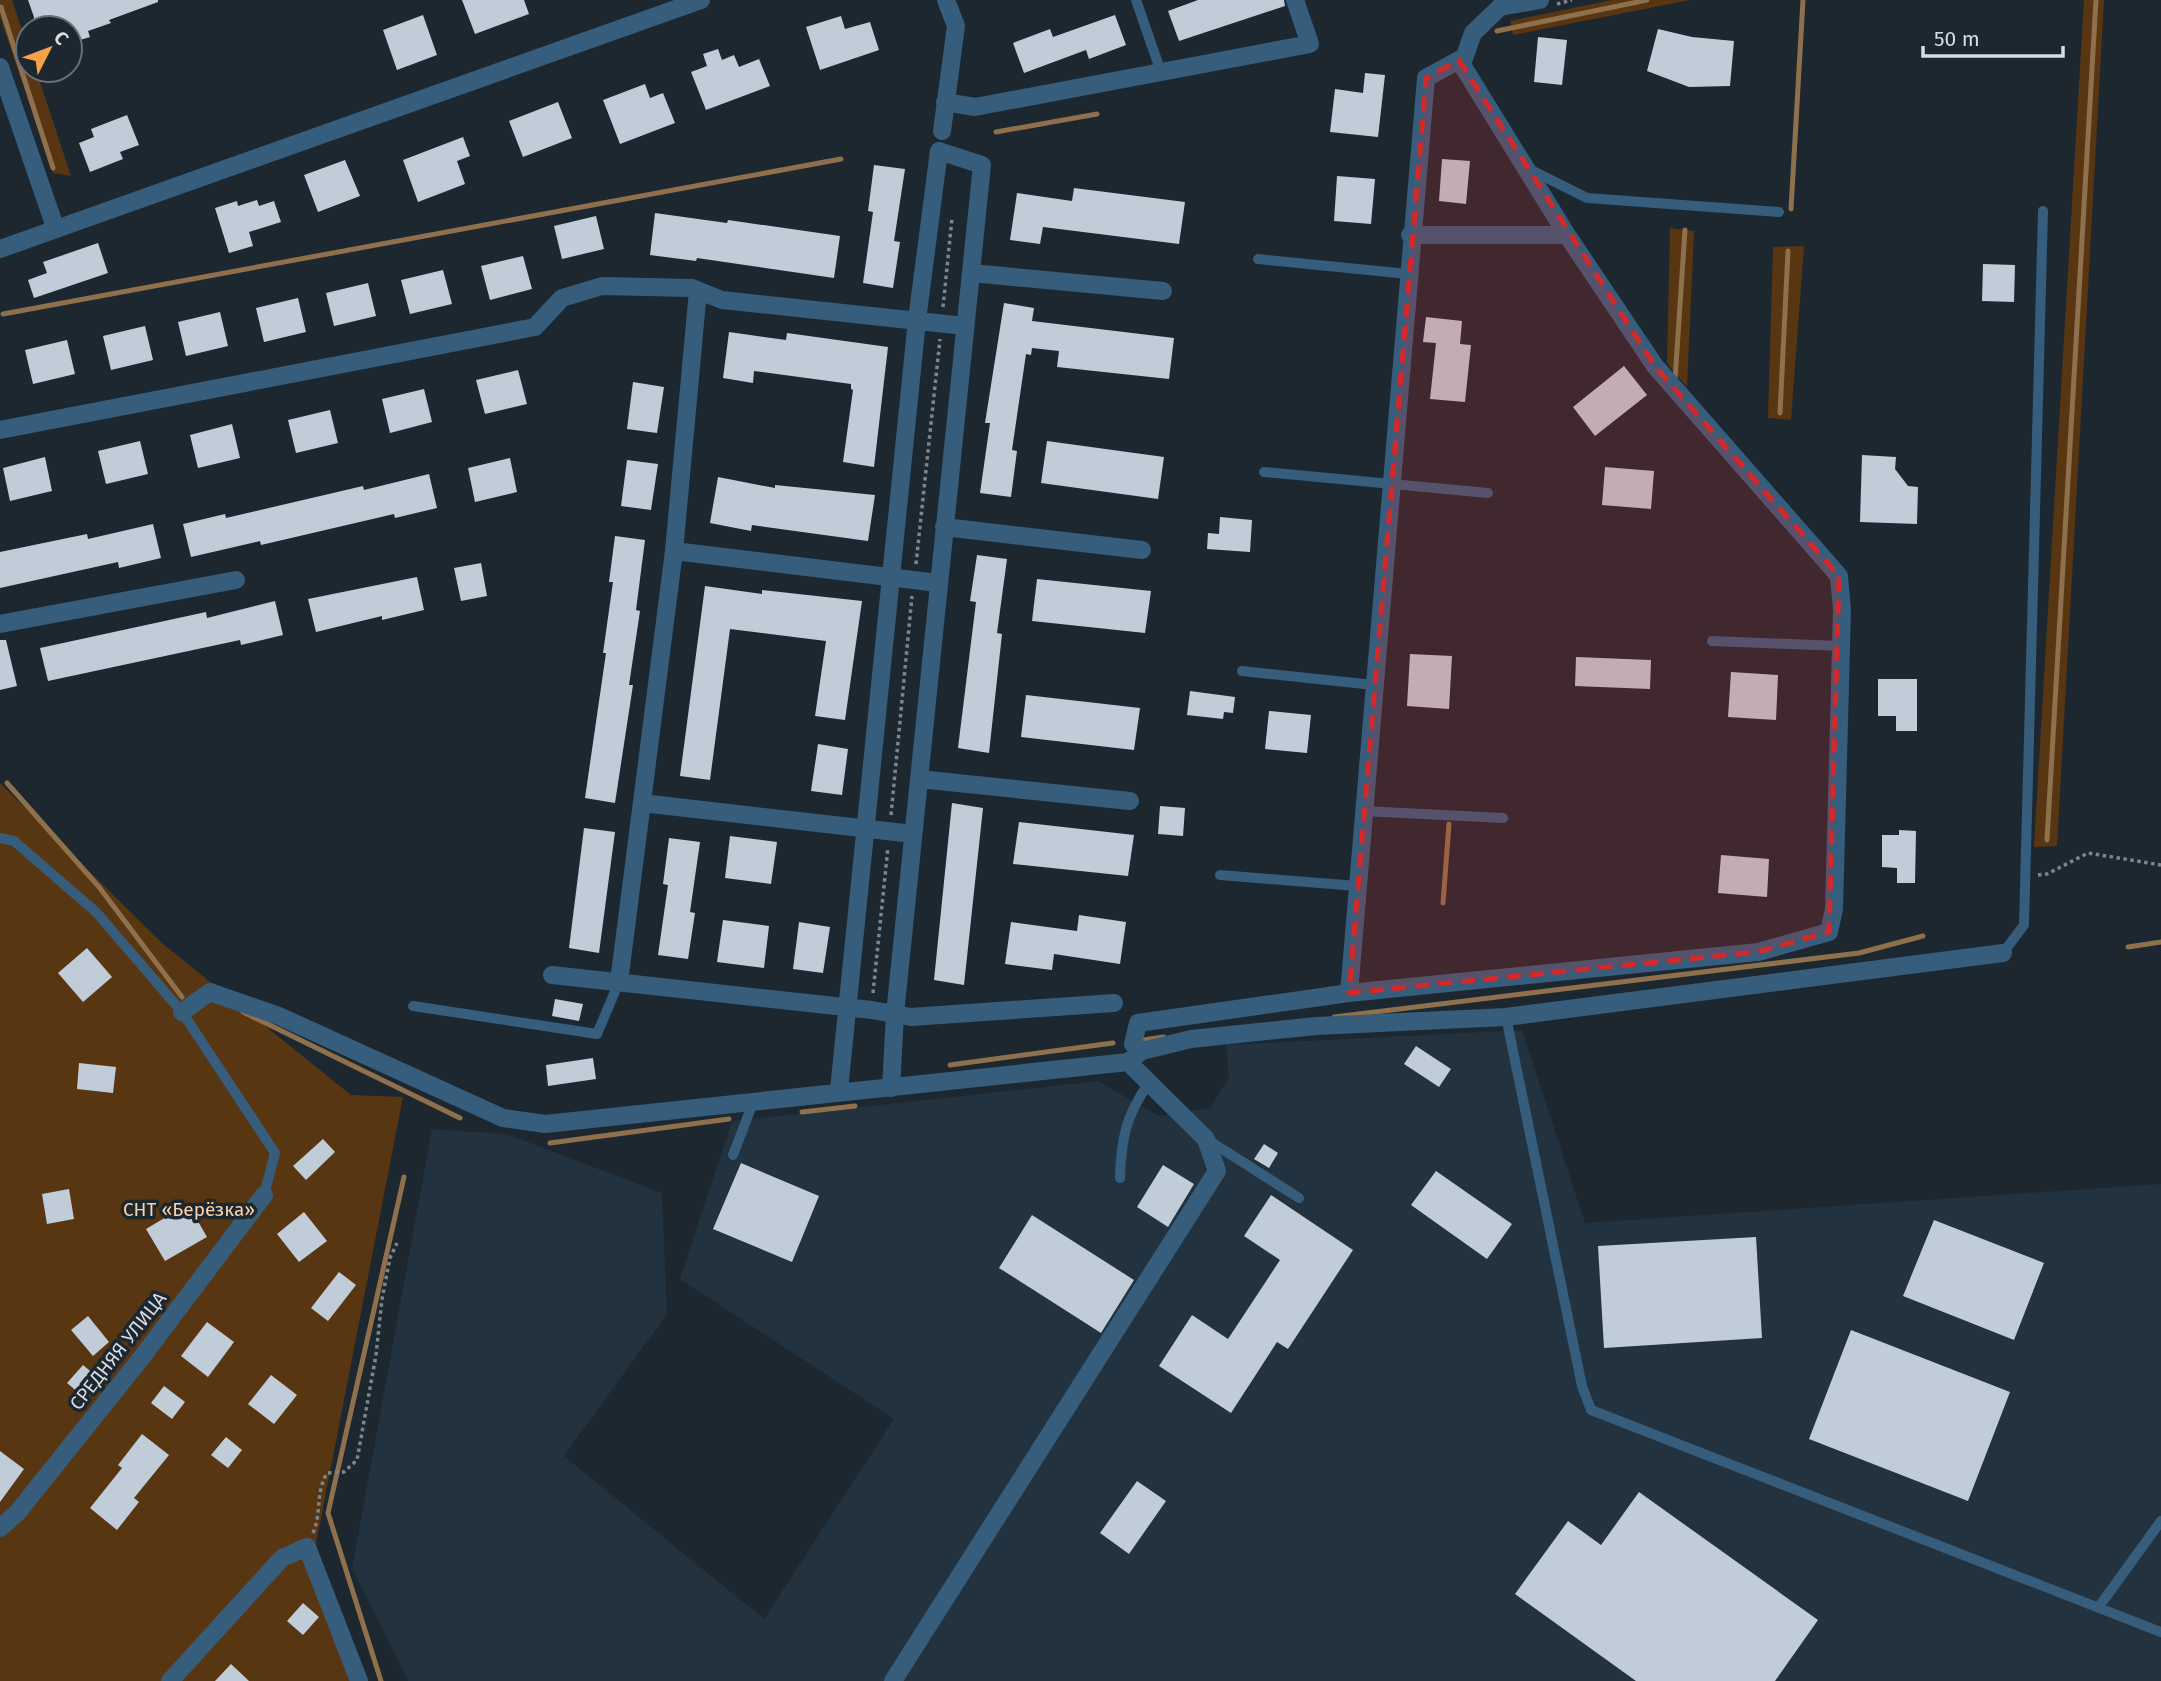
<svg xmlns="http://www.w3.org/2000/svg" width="2161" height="1681" font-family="'Fira Sans',sans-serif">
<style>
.built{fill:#22323e}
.green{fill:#593612}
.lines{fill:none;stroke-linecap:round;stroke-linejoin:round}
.stream{stroke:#8f704d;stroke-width:5}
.building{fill:#c0cdd9}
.path{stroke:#7d868e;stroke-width:3.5;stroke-dasharray:3.5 3.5;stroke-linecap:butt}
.service{stroke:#365d7c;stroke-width:10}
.minor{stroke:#365d7c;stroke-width:18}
.marked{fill:#d62828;fill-opacity:0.2;stroke:#d62828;stroke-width:5;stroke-dasharray:14 9;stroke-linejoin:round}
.labels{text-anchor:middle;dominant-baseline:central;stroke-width:7;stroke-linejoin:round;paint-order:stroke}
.park-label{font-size:19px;fill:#fdd1aa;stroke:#1c2730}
.street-label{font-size:19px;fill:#d6dde3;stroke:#1c2730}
</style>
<rect width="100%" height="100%" fill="#1c2730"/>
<!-- built -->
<path class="built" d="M1522 1030 1585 1223 2161 1184V1681H408L352 1569 432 1129 507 1134 662 1193 667 1314 564 1456 764 1619 894 1419 680 1279 732 1121 1098 1081 1159 1116 1210 1108 1229 1078 1226 1045Z"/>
<!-- green -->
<path class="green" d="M0 0H12L28 47V70H36L71 176 53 173 0 17Z
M1612 0H1690L1513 35 1510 21Z
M2084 0H2104L2057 846 2034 847Z
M1670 228 1694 231 1687 387 1667 363Z
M1804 246 1791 420 1768 418 1773 247Z
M0 783 163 944 351 1095 403 1097 314 1554 368 1681H0Z"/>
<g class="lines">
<!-- stream -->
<path class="stream" d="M1 7 53 168
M1497 31 1647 0
M996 132 1097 114
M1791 209 1803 0
M3 314 841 159
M1675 380 1685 230
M1780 413 1788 251
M7 783 99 887 182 997
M2047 840 2096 0
M1443 903 1449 824
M2128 947 2161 942
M243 1012 460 1118
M1334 1017 1859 953 1923 936
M1143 1040 1164 1037
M950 1065 1113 1043
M802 1112 855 1106
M550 1143 729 1119
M381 1681 328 1513 404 1177"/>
</g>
<!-- building -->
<path class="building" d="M28 0H158V2L109 20 111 23 88 31 90 37 70 43V28H32L34 17Z
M462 0H524L529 14 475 34Z
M1198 0H1284L1285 6 1179 41 1168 11Z
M423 15 437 55 397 70 383 30Z
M1115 15 1126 45 1089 59 1086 50 1024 73 1013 43 1050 29 1053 37Z
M841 16 845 29 870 22 879 50 820 70 806 27Z
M1658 29 1692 37 1734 41 1730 86 1689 87 1647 71Z
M1538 37 1567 40 1562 85 1534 82Z
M718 49 722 60 734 55 739 67 759 59 770 86 706 110 691 72 707 66 703 54Z
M1365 73 1385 75 1378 137 1330 132 1335 89 1363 93Z
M645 84 650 98 663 93 675 123 620 144 603 100Z
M558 102 572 138 523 157 509 121Z
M127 115 139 145 120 152 123 159 90 172 79 143 94 137 91 129Z
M463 137 470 156 457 161 465 184 418 202 403 160Z
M1442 159 1470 161 1466 204 1439 201Z
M345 160 360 196 318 212 304 175Z
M874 165 905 169 894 241 900 242 893 288 863 283 873 212 868 211Z
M1337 176 1375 179 1371 224 1334 221Z
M1074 188 1185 202 1179 244 1043 227 1040 244 1010 240 1017 193 1072 201Z
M257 200 259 206 274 201 281 222 249 232 253 246 229 253 215 208 237 201 238 206Z
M655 213 727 223 728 220 840 236 834 278 697 258 696 261 650 255Z
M596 216 604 249 562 259 554 226Z
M98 243 108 273 34 298 28 280 47 273 43 262Z
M523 256 532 289 490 300 481 266Z
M1983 264 2015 265 2014 302 1982 301Z
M443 270 452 304 410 314 401 280Z
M368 283 376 316 334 326 326 293Z
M298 298 306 332 264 342 256 308Z
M1004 303 1034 308 1032 321 1174 338 1169 379 1057 367 1059 351 1032 348 1031 355 1026 354 1012 450 1017 451 1011 497 980 493 990 423H985Z
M220 312 228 346 186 356 178 322Z
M1426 317 1462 321 1460 344 1471 345 1465 402 1430 399 1436 343 1423 342Z
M145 326 153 360 111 370 103 336Z
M729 332 786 340 787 333 888 347 874 467 843 462 853 390 851 389V384L754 371 753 383 723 378Z
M67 340 75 374 33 384 25 350Z
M1624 366 1647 395 1595 436 1573 407Z
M518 370 527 404 485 414 476 380Z
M633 382 664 387 657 433 627 429Z
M424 389 432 422 390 433 382 399Z
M330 410 338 443 296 453 288 420Z
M232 424 240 458 198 468 190 435Z
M140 441 148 474 106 484 98 451Z
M1047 441 1164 457 1158 499 1041 483Z
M1862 455 1896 457 1895 469 1908 486 1918 487 1917 524 1860 522Z
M45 457 52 491 10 501 3 468Z
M510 458 517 492 475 502 468 468Z
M627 460 658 464 651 510 621 506Z
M1605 467 1654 471 1651 509 1602 505Z
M429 474 437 508 395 518 394 514 261 545 260 541 191 557 183 524 225 514 226 518 363 486 364 490Z
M718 477 775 488V485L875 495 868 541 752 525 751 531 710 523Z
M1220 517 1252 520 1250 552 1207 549 1208 533 1219 534Z
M153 524 161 558 119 568 118 562 0 588V552L87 534 88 539Z
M615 536 645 540 636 610 640 611 629 685H633L615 803 585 798 606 653H603L613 582H609Z
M977 555 1007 559 997 633 1002 634 989 753 958 748 976 602 970 601Z
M481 563 487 596 461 601 454 568Z
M417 577 424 610 382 620V616L316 632 308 599Z
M1037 579 1151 591 1145 633 1032 621Z
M705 586 762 594V590L862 601 845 720 815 716 826 641 730 629 710 780 680 776Z
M275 601 283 635 241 645 240 640 48 681 40 648 206 612 207 618Z
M0 640H6L17 686 0 690Z
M1410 654 1452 656 1449 709 1407 706Z
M1576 657 1651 660 1650 689 1575 686Z
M1731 672 1778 675 1776 720 1728 717Z
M1878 679H1917V731H1896V716H1878Z
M1190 691 1235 697 1233 713 1224 712 1223 719 1187 715Z
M1026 695 1140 708 1134 750 1021 737Z
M1269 711 1311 715 1307 753 1265 749Z
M818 744 848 749 842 795 811 791Z
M952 803 983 808 964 985 934 980Z
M1160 806 1185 808 1183 836 1158 834Z
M1019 822 1134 835 1128 876 1013 864Z
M584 828 615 832 599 953 569 948Z
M1899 830 1916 831 1915 883H1897V868L1882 867V835H1899Z
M730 836 777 842 771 884 725 878Z
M669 838 700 842 690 912 695 913 688 959 658 955 668 885 663 884Z
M1721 855 1769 859 1767 897 1718 893Z
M1079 915 1126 922 1120 964 1054 954 1052 970 1005 964 1011 922 1077 931Z
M723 920 769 926 764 968 717 962Z
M799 922 830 927 823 973 793 969Z
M87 948 112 977 83 1002 58 973Z
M555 999 583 1004 579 1021 552 1016Z
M1416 1046 1451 1069 1439 1087 1404 1064Z
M593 1058 596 1079 548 1086 546 1065Z
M79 1063 116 1067 113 1093 77 1089Z
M323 1139 335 1152 306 1180 293 1166Z
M1264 1144 1278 1153 1269 1168 1254 1159Z
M741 1163 819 1196 792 1262 713 1229Z
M1163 1165 1194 1184 1168 1227 1137 1207Z
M1436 1171 1512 1224 1487 1259 1411 1205Z
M69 1189 74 1219 47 1224 42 1194Z
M1271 1195 1353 1250 1288 1349 1277 1342 1231 1413 1159 1366 1192 1315 1228 1339 1280 1260 1244 1236Z
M188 1204 207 1237 165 1261 146 1229Z
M304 1212 327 1241 299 1262 277 1234Z
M1032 1215 1134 1280 1101 1333 999 1268Z
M1934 1220 2044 1263 2014 1340 1903 1296Z
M1756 1237 1762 1338 1604 1348 1598 1246Z
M339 1272 356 1285 328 1321 311 1308Z
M88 1316 109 1342 93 1356 71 1330Z
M207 1322 234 1342 208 1377 181 1356Z
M1851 1330 2010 1392 1968 1501 1809 1439Z
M83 1365 101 1380 86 1399 67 1383Z
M271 1375 297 1395 274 1424 248 1404Z
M164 1386 185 1402 172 1419 151 1403Z
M142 1434 169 1455 134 1498 139 1502 117 1530 90 1508 122 1468 118 1465Z
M226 1437 242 1450 228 1468 211 1455Z
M0 1451 24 1469 0 1502Z
M1137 1481 1166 1501 1129 1554 1100 1533Z
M1639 1492 1818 1620 1775 1681H1636L1515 1594 1568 1521 1601 1545Z
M303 1603 319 1617 303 1635 287 1621Z
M231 1664 249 1681H215Z"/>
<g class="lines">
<!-- path -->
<path class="path" d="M1557 4 1572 0
M943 307 952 218
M916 564 940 339
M891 815 912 596
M2038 875 2047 874 2088 853 2161 865
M873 993 888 847
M313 1533C322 1512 315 1494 327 1473L344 1472 357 1460 376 1355 382 1299 390 1258 397 1243"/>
<!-- service -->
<path class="service" d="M1136 0 1161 72
M1531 170 1587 198 1779 212
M1258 259 1408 274
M1264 472 1488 493
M1712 641 1841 646
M1242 671 1374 685
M1363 811 1503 818
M0 838 14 841 96 912 182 1012 275 1153 264 1195
M1220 875 1357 886
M2003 953 2024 925 2043 211
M413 1006 597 1034 619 982
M1506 1017 1582 1386 1591 1410 2161 1632
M1208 1140 1299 1198
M733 1155 754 1100
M1120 1178C1121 1139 1126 1115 1149 1083
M2098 1608 2161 1521"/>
<!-- minor -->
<path class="minor" d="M1462 64 1473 33 1500 7 1540 0
M0 67 55 227
M945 102 975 107 1310 44 1295 0
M942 131 956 26 946 0
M0 249 701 0
M971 273 1163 291
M0 430 535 327 562 298 602 286 692 288 722 300 965 326
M944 527 1142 550
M674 551 938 583
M0 624 236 580
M919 779 1130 801
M642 803 913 834
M552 975 872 1010 911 1017 1114 1003
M619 982 674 551 698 291
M1349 993 1426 78 1459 60 1567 235
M182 1012 210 992 279 1016 503 1118 545 1124 1128 1062 1142 1051 1133 1044 1138 1023 1349 993 1758 952 1829 932 1834 909 1842 610 1839 576 1655 366 1567 235H1410
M1142 1051 1191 1039 1316 1026 1506 1017 2003 953
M839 1090 917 320 939 151 982 165 895 1014 891 1088
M0 1528 17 1513 142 1357 264 1195
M170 1681 282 1558 307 1547 359 1681
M893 1681 1217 1171 1206 1139 1128 1062"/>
</g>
<!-- marked area -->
<path class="marked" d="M1459 60 1655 366 1839 576 1829 932 1758 952 1349 993 1426 78Z"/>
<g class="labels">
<!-- park labels -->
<g class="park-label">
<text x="189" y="1209">СНТ «Берёзка»</text>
</g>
<!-- street labels -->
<g class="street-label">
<text transform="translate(118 1351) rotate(-52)">СРЕДНЯЯ УЛИЦА</text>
</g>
</g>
<!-- north arrow -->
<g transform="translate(49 49) rotate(48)"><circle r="33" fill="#1c2730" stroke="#667078" stroke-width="2"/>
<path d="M0-5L12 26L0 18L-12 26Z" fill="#f7a148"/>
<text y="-10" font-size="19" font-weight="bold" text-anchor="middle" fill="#d6dde3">С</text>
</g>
<!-- scale -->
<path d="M1923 46v10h140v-10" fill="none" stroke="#d6dde3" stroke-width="3.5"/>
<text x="1934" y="46" font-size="21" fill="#d6dde3" stroke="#1c2730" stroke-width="5" paint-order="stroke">50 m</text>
</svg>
